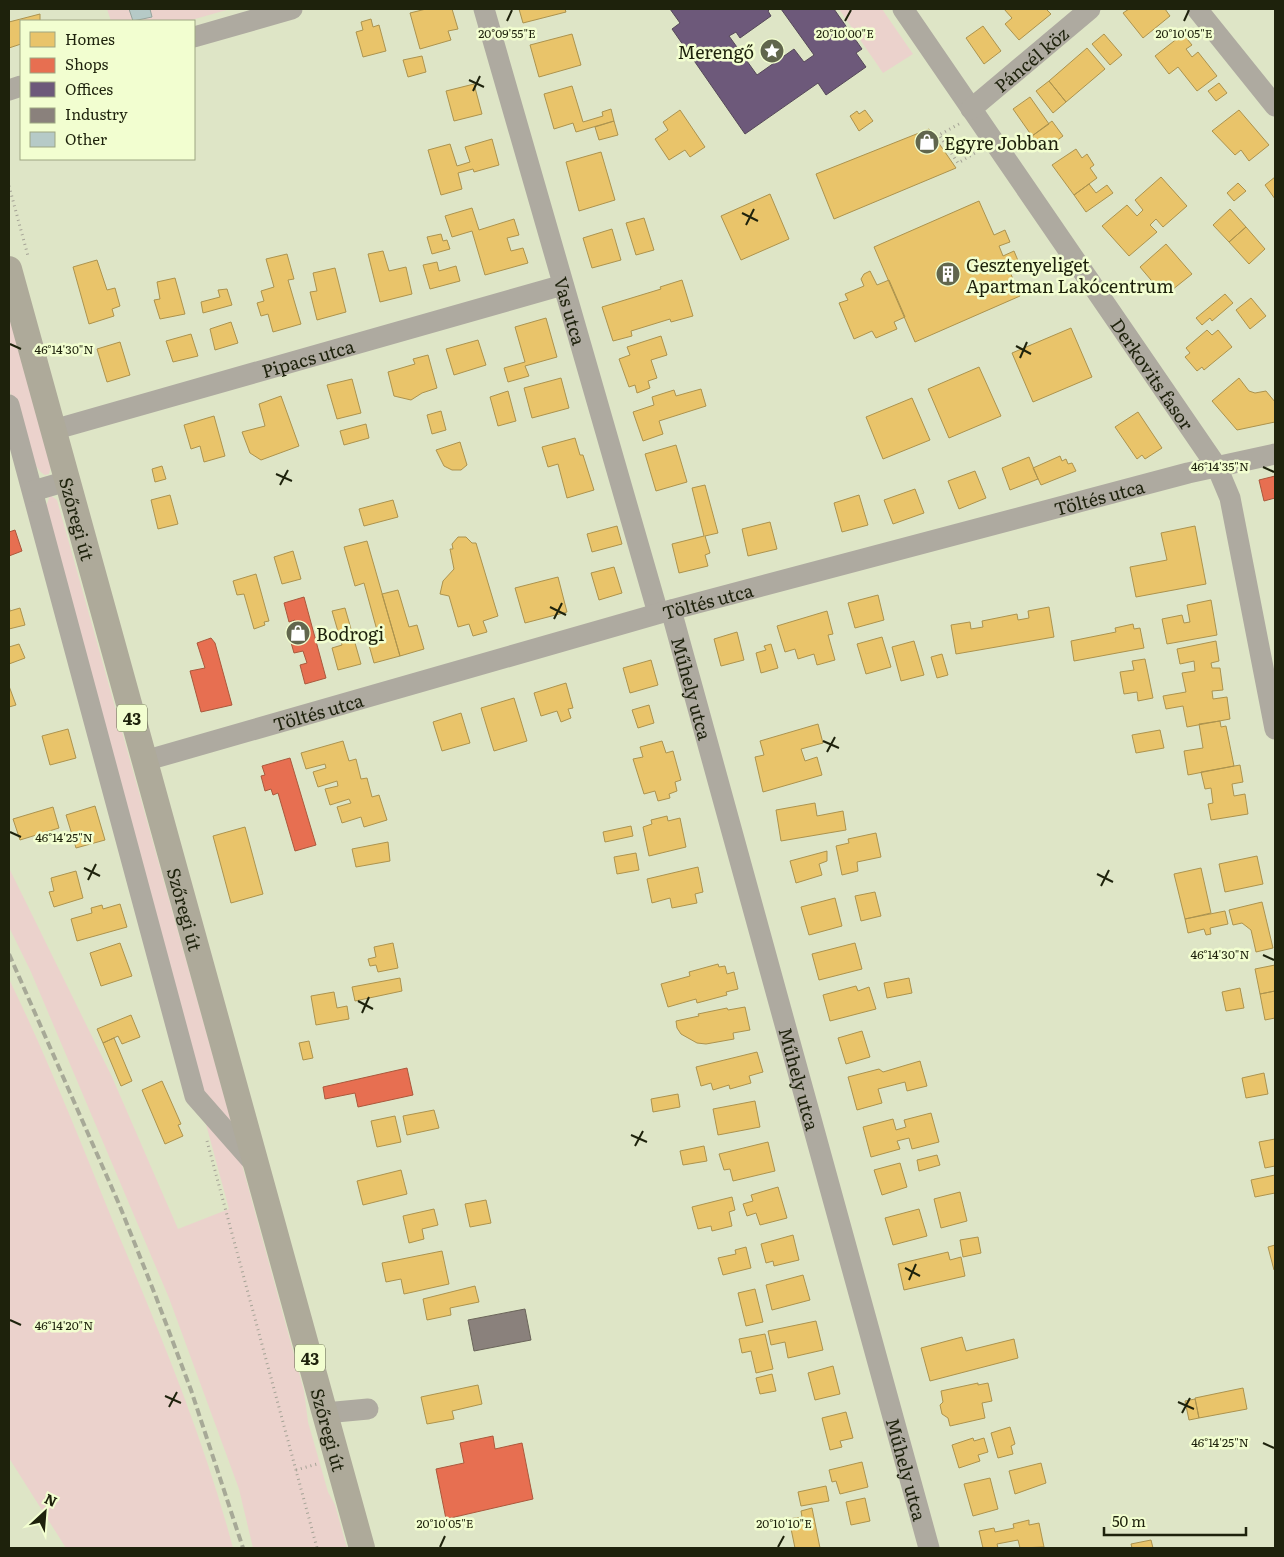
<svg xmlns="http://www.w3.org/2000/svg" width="1284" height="1557" font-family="Literata,serif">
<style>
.green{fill:#ebd2cc}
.homes{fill:#e9c46a;stroke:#ac934e}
.shops{fill:#e76f51;stroke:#ab583c}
.offices{fill:#6d597a;stroke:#554859}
.industry{fill:#8a817c;stroke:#6a645a}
.building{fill:#b6cac7;stroke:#96a49c}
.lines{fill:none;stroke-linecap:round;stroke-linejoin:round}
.path{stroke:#a5a396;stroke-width:3;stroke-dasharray:1 4;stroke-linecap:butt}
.minor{stroke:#aeaaa0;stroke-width:21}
.major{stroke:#aeaa9a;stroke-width:26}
.rail{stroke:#a7a997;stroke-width:4;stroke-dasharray:8 4;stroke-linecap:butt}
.ticks{fill:none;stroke:#1e220c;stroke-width:2}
.labels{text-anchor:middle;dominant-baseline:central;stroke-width:5;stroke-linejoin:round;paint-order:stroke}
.shield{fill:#f2fed0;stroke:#5e6447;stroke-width:1}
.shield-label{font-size:16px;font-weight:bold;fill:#1e220c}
.poi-label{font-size:18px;fill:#1e220c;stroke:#f2fed0;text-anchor:start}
.street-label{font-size:18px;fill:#1e220c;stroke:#f2fed0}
.ticks-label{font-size:12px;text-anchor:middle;fill:#1e220c;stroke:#f2fed0;stroke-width:5;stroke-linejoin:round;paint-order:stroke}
</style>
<rect width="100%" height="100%" fill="#dee5c6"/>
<!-- green -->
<path class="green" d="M107 9H230L188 21H111Z
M839 9H882L913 54 883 73Z
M9 315 51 466 49 474 45 475C28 466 11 404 9 384 6 362 9 338 9 315Z
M50 495 57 500 232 1124 200 1093 45 510Z
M9 868 112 1077 178 1229 229 1209 203 1113 238 1150 304 1391 308 1422 328 1492 335 1505 347 1548H253L239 1489 169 1298 31 972 9 927Z
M9 979C47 1057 79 1138 112 1219 157 1326 203 1435 233 1548H66L9 1458Z"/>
<!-- homes -->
<path class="homes" d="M426 9H452L458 29 448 31 451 40 420 49 410 13Z
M519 9H565L566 12 523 23Z
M1004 9H1046L1051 14 1019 40 1005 24 1012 18Z
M1129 9H1165L1170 16 1143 38 1123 13Z
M40 14V21H21V44L9 48V22Z
M371 19 373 27 379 25 386 51 363 57 356 32 363 30 361 22Z
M983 26 1001 51 984 64 966 38Z
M572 34 581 65 539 77 530 45Z
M1104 34 1122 55 1110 65 1092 44Z
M1183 34 1192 45 1186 49 1192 57 1198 52 1217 76 1197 91 1178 67 1169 74 1155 56Z
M1087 48 1105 69 1066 102 1049 81Z
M422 56 426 72 408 77 403 60Z
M1049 81 1066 102 1053 113 1036 91Z
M1219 83 1227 93 1216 101 1208 91Z
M474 84 482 114 454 121 446 91Z
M572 86 583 122 603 116 602 112 611 109 614 121 576 132 573 123 554 129 544 94Z
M1030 97 1049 124 1032 136 1013 109Z
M680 110 705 147 690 157 685 150 669 160 655 139 668 130 663 122Z
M865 110 873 121 859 131 850 116 857 111 859 114Z
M1239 110 1269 145 1249 161 1241 150 1235 155 1212 131Z
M614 121 618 135 599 140 595 127Z
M1052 121 1063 136 1043 151 1032 136Z
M929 129 956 168 834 219 816 174Z
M492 139 499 165 474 172 473 169 458 173 462 189 441 195 428 150 450 144 457 166 470 162 465 147Z
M1076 149 1082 158 1087 154 1094 165 1090 168 1097 178 1074 195 1052 165Z
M601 152 615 200 579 211 566 162Z
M1161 177 1187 206 1163 227 1156 219 1150 225 1157 232 1129 256 1102 226 1127 205 1137 216 1143 210 1135 200Z
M1275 177V199L1265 185Z
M1238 183 1246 191 1234 201 1227 193Z
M1089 184 1096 193 1107 185 1113 193 1086 212 1074 195Z
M770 194 789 239 741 260 721 216Z
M979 201 994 235 1005 230 1010 242 999 246 1003 256 1014 251 1019 263 1008 267 1020 296 915 342 874 247Z
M472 208 479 230 514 219 519 235 507 238 511 251 523 248 528 263 485 275 472 231 452 237 445 216Z
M1230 209 1246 227 1229 242 1213 225Z
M644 218 654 250 636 255 626 223Z
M1246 227 1265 249 1249 264 1229 242Z
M612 229 621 260 592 268 583 238Z
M441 234 443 241 447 240 450 249 432 254 427 237Z
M1166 244 1192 274 1172 290 1169 287 1162 293 1140 267Z
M383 251 389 271 406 267 412 294 380 302 368 254Z
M287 254 294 279 288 280 301 324 273 332 268 314 261 316 257 303 264 301 261 291 274 287 266 259Z
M97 260 107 290 115 288 120 306 112 309 114 316 89 324 73 267Z
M437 262 439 271 456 266 460 281 430 289 423 265Z
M335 268 346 312 317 320 310 292 317 291 313 273Z
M870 271 877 285 889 280 905 317 894 322 897 329 876 338 872 331 854 339 839 303 848 300 845 294 864 286 861 279 864 274Z
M175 278 185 314 160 319 154 300 160 299 157 282Z
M682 280 693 316 671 322 670 319 631 331 632 336 613 341 602 307 661 289 660 287Z
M227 289 232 305 203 313 201 302 220 297 218 290Z
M1225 294 1233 303 1212 321 1210 318 1202 325 1196 318Z
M1251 298 1266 316 1250 329 1236 310Z
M546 318 557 357 525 366 529 376 508 382 504 368 525 362 515 327Z
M231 322 238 343 215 350 210 329Z
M1071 328 1092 377 1033 402 1012 353Z
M1207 330 1212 335 1218 330 1232 347 1204 370 1202 367 1197 371 1185 357 1190 353 1186 348Z
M191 334 198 356 173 362 166 341Z
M661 336 667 355 651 360 657 378 648 381 650 388 637 393 635 385 629 387 619 359 630 355 627 347Z
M478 340 486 365 454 375 446 349Z
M120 342 130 375 107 382 97 349Z
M428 355 437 388 422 393 411 400 394 396 388 372 415 364 413 359Z
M979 367 1001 416 949 438 928 389Z
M561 378 569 408 532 418 524 388Z
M1239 378 1249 391 1255 393 1266 391 1275 402V422L1237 430 1212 401Z
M352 379 361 413 337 419 327 385Z
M701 389 706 406 659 421 663 434 643 441 633 412 654 405 652 397 674 390 676 396Z
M508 391 516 421 498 426 490 397Z
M281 396 299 446 261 460 250 453 242 432 265 426 259 404Z
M912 398 930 440 883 459 866 417Z
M441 411 446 430 432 434 427 415Z
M1138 412 1162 448 1145 459 1142 455 1137 459 1115 427Z
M214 416 225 456 204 462 200 446 191 449 184 425Z
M366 424 369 438 344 445 340 431Z
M575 438 580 455H583L594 490 567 498 558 464 548 467 542 447Z
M460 442 467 465 461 470H452L444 466 436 450Z
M676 445 687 482 656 491 645 454Z
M1060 456 1062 461 1066 459 1068 464 1072 463 1076 471 1041 485 1033 468Z
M1029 457 1038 479 1010 490 1002 468Z
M162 466 166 479 155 482 152 469Z
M975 471 986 498 959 509 948 481Z
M705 485 718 533 705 536 710 553 705 555 708 566 679 573 672 544 704 536 692 488Z
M915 489 924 513 893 524 884 500Z
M170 495 178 524 158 529 151 500Z
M859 495 868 525 842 532 834 503Z
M393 500 398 517 364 526 359 509Z
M770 522 777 549 748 556 742 529Z
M617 526 622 544 592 552 587 534Z
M1195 526 1206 584 1136 597 1130 567 1167 560 1161 533Z
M458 537H466L472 543H476L498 616 483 621 487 632 473 636 469 624 458 627 449 596 440 594 443 581 454 569 450 549H453L452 544Z
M367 541 400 656 374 663 367 638 378 634 364 583 355 586 344 547Z
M293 551 301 579 282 584 274 557Z
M614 567 622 593 599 600 591 573Z
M256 574 269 621 264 622 265 625 254 629 244 594 237 595 233 581Z
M558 577 567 612 525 623 515 588Z
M398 590 409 627 417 625 424 649 400 656 382 594Z
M878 595 884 620 855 628 848 603Z
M1211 600 1217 635 1167 644 1162 619 1182 615 1184 623 1190 622 1187 605Z
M9 605 10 611 20 608 25 625 9 629Z
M1049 607 1054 637 956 654 951 625 970 622 971 629 983 627 982 621 1017 614 1018 620 1029 618 1028 611Z
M345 608 361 664 338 670 332 648 342 645 332 611Z
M827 611 833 634 828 635 835 660 817 665 814 654 798 659 795 649 785 652 777 626Z
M1133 624 1134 629 1140 628 1144 648 1074 661 1071 641 1116 632 1115 628Z
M737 632 744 660 721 666 714 639Z
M882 637 891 667 866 674 857 644Z
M914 641 924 675 901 681 892 647Z
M1216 641 1219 661 1211 663 1212 668H1220L1223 690 1212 691 1213 699 1227 697 1230 719 1187 727 1183 706 1166 709 1163 696 1186 692 1182 673 1195 671 1194 661 1180 664 1177 649Z
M19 644 25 658 9 664V647Z
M771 644 778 668 761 673 756 653 766 650 764 646Z
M942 654 948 675 937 678 931 657Z
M1145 659 1153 698 1138 701 1137 692 1124 694 1120 672 1134 670 1132 661Z
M651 660 658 685 630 693 623 668Z
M566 683 573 708 568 709 571 718 561 722 557 711 541 716 534 693Z
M9 686 16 705 9 707Z
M514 698 527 741 494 751 481 708Z
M649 705 654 723 638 728 632 710Z
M461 713 470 743 442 751 433 722Z
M1220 721 1221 727 1226 726 1234 766 1188 775 1184 751 1203 748 1199 724Z
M818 724 823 743 801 749 805 761 817 757 822 775 763 792 755 757 764 755 760 741Z
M68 729 76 758 50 765 42 736Z
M1160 730 1164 748 1136 753 1132 735Z
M343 741 349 761 356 759 361 779 367 778 372 797 379 795 387 820 364 827 361 817 342 823 337 807 351 803 349 799 330 805 325 789 338 786 337 781 318 787 313 772 326 768 325 764 306 769 301 753Z
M662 741 666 753 673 751 681 780 675 782 677 791 669 794 670 798 658 801 655 791 644 794 633 759 643 757 640 747Z
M1240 765 1243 782 1232 784 1234 796 1245 794 1248 814 1211 820 1208 804 1213 803 1211 788 1205 789 1201 772Z
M815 803 817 816 843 811 846 830 781 841 776 810Z
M95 806 105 840 76 848 66 815Z
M53 807 59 828 20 840 13 819Z
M667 816 668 821 680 818 686 847 649 856 643 827 652 824 651 820Z
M631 826 633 836 605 842 603 832Z
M245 827 263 894 231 903 213 836Z
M876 833 881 857 857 862 858 871 842 875 836 846 849 843 848 839Z
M388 842 390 861 356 867 352 849Z
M827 851V861L819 864 822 875 796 883 790 861Z
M636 853 639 870 617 874 614 857Z
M1257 856 1263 884 1225 892 1219 864Z
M698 867 703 892 695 894 697 903 672 908 670 898 652 903 647 879Z
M1201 868 1211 913 1185 919 1174 874Z
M76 871 83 898 54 907 49 892 54 891 51 878Z
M875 892 881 916 861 921 855 896Z
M835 898 842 926 809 935 801 907Z
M1262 902 1273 948 1256 952 1251 930 1242 923 1233 925 1229 910Z
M120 904 127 927 77 941 71 919 92 913 91 908 102 905 103 909Z
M1225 911 1228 924 1210 928 1211 934 1206 935 1204 929 1188 933 1185 919Z
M120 943 132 976 101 986 90 953Z
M393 943 398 968 378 972 376 965 370 966 368 959 376 957 374 947Z
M855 943 862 969 819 980 812 954Z
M718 964 719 967 725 966 727 974 734 972 738 989 726 992 727 995 697 1003 696 999 668 1007 661 984 690 976 689 972Z
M1275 965V991L1260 994 1255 969Z
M400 978 402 991 355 1001 352 987Z
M909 978 912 993 887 998 884 983Z
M856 986 858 991 869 987 876 1009 830 1021 823 995Z
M1240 988 1244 1008 1226 1011 1222 992Z
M1275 991V1018L1265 1020 1260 994Z
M334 992 337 1008 347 1006 349 1019 316 1025 311 996Z
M745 1007 750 1030 733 1033 734 1039 706 1044 697 1043 681 1034 677 1028 676 1021 699 1016 698 1014 727 1008 728 1010Z
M131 1015 140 1037 122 1044 118 1036 103 1043 97 1029Z
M862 1031 870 1057 846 1064 838 1038Z
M114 1038 132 1081 121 1086 103 1043Z
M309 1041 313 1058 303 1060 299 1043Z
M757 1052 763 1072 749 1076 751 1083 730 1089 729 1085 713 1090 711 1083 701 1086 696 1067Z
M920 1061 927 1086 907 1091 905 1082 878 1089 882 1103 857 1110 848 1077 879 1069 883 1072Z
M1264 1073 1268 1094 1246 1098 1242 1078Z
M162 1081 181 1124 178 1125 183 1136 165 1144 142 1090Z
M678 1094 680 1107 653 1112 651 1099Z
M755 1101 760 1127 718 1135 713 1109Z
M434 1110 439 1128 407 1135 403 1116Z
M931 1113 939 1142 912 1149 909 1138 897 1141 900 1149 871 1157 863 1127 893 1119 896 1130 906 1127 904 1120Z
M395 1116 401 1142 377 1147 371 1121Z
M1275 1139V1166L1265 1168 1259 1142Z
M768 1142 775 1171 733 1181 730 1169 724 1170 719 1154Z
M704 1146 707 1161 683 1165 680 1151Z
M937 1155 940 1165 919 1171 917 1160Z
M900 1163 907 1187 882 1195 874 1170Z
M401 1170 407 1194 363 1205 357 1181Z
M1275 1175V1193L1255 1197 1251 1180Z
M778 1187 787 1218 760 1225 756 1213 747 1216 743 1204 753 1201 751 1195Z
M960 1192 967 1221 941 1228 934 1199Z
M732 1197 735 1210 729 1212 732 1226 712 1231 711 1226 698 1229 692 1207Z
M486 1200 491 1223 470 1227 465 1204Z
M434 1209 438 1225 422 1229 424 1239 409 1243 403 1216Z
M919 1209 927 1236 893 1245 885 1218Z
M793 1235 799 1260 774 1266 773 1261 766 1263 761 1244Z
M978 1237 981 1253 963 1257 960 1240Z
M1275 1245V1270H1274L1268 1247Z
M746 1247 751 1268 723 1275 718 1258 736 1254 735 1250Z
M442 1251 449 1284 404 1294 401 1279 386 1282 382 1263Z
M948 1252 950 1260 961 1257 965 1276 904 1290 898 1264Z
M803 1275 810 1300 772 1310 766 1285Z
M475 1286 479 1302 450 1308 451 1315 427 1320 423 1299Z
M755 1289 763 1322 746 1326 738 1293Z
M816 1321 823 1350 788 1358 785 1342 771 1345 768 1331Z
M765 1334 773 1369 756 1373 751 1351 742 1353 739 1339Z
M962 1337 966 1351 1014 1339 1018 1358 930 1381 921 1348Z
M833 1366 840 1394 815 1400 808 1373Z
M772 1374 776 1391 760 1394 756 1378Z
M978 1383V1385L988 1383 992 1401 982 1403 985 1418 950 1426 948 1418 942 1414 940 1405 943 1402 941 1391Z
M478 1385 482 1404 452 1411 454 1419 427 1424 421 1397Z
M1243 1388 1247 1409 1199 1418 1195 1398Z
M1195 1399 1199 1418 1189 1420 1185 1401Z
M846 1412 853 1438 840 1441 842 1447 830 1450 822 1418Z
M1010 1427 1015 1444 1011 1446 1013 1454 998 1458 991 1433Z
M973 1438 974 1441 984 1438 988 1452 978 1455 980 1461 959 1468 952 1445Z
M862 1462 868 1487 840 1494 836 1481 832 1482 829 1470Z
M1041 1463 1046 1483 1015 1494 1009 1471Z
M990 1478 998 1509 973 1516 964 1484Z
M826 1486 829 1501 801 1506 798 1492Z
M865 1498 870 1521 851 1525 846 1502Z
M812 1508 820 1548H795L789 1519 802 1517 801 1511Z
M1029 1520V1525L1039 1523 1044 1547 1020 1548 1018 1540 997 1544 998 1548H983L979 1531 994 1528 995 1532 1014 1528 1013 1524Z
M1151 1540 1153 1548H1132L1131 1544Z"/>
<!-- shops -->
<path class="shops" d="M1275 476V498L1264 501 1259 480Z
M15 530 22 551 9 556V532Z
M304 597 326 678 305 684 300 665 307 663 303 651 294 653 288 632 298 630 295 620 289 622 284 603Z
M211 638 215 643 232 705 201 712 190 671 205 668 197 643Z
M290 758 316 845 295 851 278 793 273 795 271 789 265 791 261 776 265 775 262 766Z
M407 1068 413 1095 358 1107 355 1093 325 1099 323 1087Z
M493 1436 495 1449 522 1443 533 1499 446 1519 436 1469 464 1463 460 1443Z"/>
<!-- offices -->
<path class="offices" d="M670 9H770L768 11 771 16 740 38 736 32 729 36 757 75 794 49 804 62 814 55 781 9H834L862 49 856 53 866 67 826 95 818 83 745 134 672 29 680 23Z"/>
<!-- industry -->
<path class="industry" d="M525 1309 531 1340 474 1351 468 1320Z"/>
<!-- building -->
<path class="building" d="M129 9H150L152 17 133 21Z"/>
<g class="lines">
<!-- path -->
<path class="path" d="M959 124 939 135 958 163 977 152
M9 186 28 256
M207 1141 317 1548
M296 1470 317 1464"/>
<!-- minor -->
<g class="minor">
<path id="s1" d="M484 9 658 613"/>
<path id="s2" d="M903 9 1217 467 1230 498 1275 729"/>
<path d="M1197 9 1275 106"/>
<path d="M194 37 292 9"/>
<path d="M9 90 21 86"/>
<path id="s3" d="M971 109 1090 9"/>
<path d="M9 405 195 1096 254 1163"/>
<path id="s4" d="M53 430 563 285"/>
<path d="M33 491 67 481"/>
<path id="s5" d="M671 610 929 1548"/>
<path id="s6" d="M144 761 671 610 1188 473 1275 454"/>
<path d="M325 1413 368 1409"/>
</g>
<!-- major -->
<path class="major" id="s7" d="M9 269 362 1548"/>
<!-- rail -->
<path class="rail" d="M9 954 119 1204 156 1297 191 1390 243 1548"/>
</g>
<!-- ticks -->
<path class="ticks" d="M507 21 512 10M845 21 851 10M1184 21 1189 10M469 80 484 87M473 91 480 76M742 213 758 221M746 225 754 209M10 344 21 349M1016 346 1031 354M1020 358 1027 342M1263 467 1274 472M276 474 292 481M280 485 288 470M550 607 566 615M554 619 562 603M823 741 839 748M827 752 835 737M10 832 21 837M84 868 100 876M1097 874 1113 882M88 880 96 864M1101 886 1109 870M1263 955 1274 960M358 1001 373 1009M362 1013 369 997M631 1135 647 1142M635 1146 643 1131M905 1268 920 1276M909 1280 916 1264M10 1320 21 1325M165 1396 181 1403M1178 1402 1194 1409M169 1407 177 1392M1182 1413 1190 1398M1263 1443 1274 1448M440 1547 445 1536M778 1547 784 1536"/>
<!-- icons -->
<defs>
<symbol id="sight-disc" viewBox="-11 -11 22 22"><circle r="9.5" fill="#61664d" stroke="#f2fed0"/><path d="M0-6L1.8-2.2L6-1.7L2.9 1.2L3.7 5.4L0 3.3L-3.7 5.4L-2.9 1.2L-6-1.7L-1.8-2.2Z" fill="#fff"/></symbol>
<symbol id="shop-disc" viewBox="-11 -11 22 22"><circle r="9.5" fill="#61664d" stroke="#f2fed0"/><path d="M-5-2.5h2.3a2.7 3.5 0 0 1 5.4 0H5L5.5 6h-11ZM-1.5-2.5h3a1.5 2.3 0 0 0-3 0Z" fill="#fff"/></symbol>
<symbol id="building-disc" viewBox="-11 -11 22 22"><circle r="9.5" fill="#61664d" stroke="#f2fed0"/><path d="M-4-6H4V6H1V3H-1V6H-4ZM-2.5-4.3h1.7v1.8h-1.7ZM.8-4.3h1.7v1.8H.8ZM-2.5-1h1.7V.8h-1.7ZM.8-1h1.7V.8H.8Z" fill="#fff"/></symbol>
</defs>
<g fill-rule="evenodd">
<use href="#sight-disc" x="758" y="37" width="28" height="28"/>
<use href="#shop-disc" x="913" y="128" width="28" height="28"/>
<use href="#building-disc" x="934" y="260" width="28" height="28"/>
<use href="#shop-disc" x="284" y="619" width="28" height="28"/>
</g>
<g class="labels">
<!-- shield labels -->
<g class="shield">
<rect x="117" y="704.5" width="30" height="27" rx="4"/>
<rect x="295" y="1344.5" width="30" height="27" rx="4"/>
</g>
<g class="shield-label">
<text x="132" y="718">43</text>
<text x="310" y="1358">43</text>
</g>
<!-- poi labels -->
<g class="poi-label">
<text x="754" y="51" text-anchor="end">Merengő</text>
<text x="944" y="142">Egyre Jobban</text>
<text x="966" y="264">Gesztenyeliget<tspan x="966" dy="21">Apartman Lakócentrum</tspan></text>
<text x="316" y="633">Bodrogi</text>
</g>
<!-- street labels -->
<g class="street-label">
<text stroke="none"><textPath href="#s3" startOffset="78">Páncél köz</textPath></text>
<text stroke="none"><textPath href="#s1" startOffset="314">Vas utca</textPath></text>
<text stroke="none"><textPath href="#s4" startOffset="265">Pipacs utca</textPath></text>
<text stroke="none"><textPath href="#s2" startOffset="442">Derkovits fasor</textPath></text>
<text stroke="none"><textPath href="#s6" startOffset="991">Töltés utca</textPath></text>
<text stroke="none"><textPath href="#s7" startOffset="259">Szőregi út</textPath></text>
<text stroke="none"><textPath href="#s6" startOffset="586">Töltés utca</textPath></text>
<text stroke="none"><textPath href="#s5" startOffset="81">Műhely utca</textPath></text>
<text stroke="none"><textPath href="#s6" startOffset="181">Töltés utca</textPath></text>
<text stroke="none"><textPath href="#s7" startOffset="664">Szőregi út</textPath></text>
<text stroke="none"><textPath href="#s5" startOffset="486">Műhely utca</textPath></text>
<text stroke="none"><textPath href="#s7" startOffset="1204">Szőregi út</textPath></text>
<text stroke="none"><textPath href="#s5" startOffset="891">Műhely utca</textPath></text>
</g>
</g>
<g class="ticks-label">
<text x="507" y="38">20°09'55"E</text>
<text x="845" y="38">20°10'00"E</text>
<text x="1184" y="38">20°10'05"E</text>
<text x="64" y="354">46°14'30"N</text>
<text x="1220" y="471">46°14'35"N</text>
<text x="64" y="842">46°14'25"N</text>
<text x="1220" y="959">46°14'30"N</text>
<text x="64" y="1330">46°14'20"N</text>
<text x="1220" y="1447">46°14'25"N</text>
<text x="445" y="1528">20°10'05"E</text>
<text x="784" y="1528">20°10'10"E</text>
</g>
<!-- border -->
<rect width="1284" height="1557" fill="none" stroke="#1e220c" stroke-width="20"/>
<!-- legend -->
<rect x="20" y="20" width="175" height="140" fill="#f2fed0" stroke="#9da682"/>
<rect x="30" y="32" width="25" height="15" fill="#e9c46a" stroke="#9da682"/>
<text x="65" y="45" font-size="15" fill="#1e220c">Homes</text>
<rect x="30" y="58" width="25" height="15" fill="#e76f51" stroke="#9da682"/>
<text x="65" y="70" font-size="15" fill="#1e220c">Shops</text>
<rect x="30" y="82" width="25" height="15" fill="#6d597a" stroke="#9da682"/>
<text x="65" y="95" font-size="15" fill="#1e220c">Offices</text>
<rect x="30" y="108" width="25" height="15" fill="#8a817c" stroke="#9da682"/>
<text x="65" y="120" font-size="15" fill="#1e220c">Industry</text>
<rect x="30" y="132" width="25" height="15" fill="#b6cac7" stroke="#9da682"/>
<text x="65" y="145" font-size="15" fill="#1e220c">Other</text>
<!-- north arrow -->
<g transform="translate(45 1512) rotate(26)" stroke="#f2fed0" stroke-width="4" paint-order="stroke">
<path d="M0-4L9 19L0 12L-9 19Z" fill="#1e220c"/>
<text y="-8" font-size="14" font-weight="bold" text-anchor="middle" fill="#1e220c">N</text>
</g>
<!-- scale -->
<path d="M1104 1527v8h142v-8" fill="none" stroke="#1e220c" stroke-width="2.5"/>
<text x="1112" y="1527" font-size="15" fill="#1e220c" stroke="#f2fed0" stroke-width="4" paint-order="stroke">50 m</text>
</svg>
